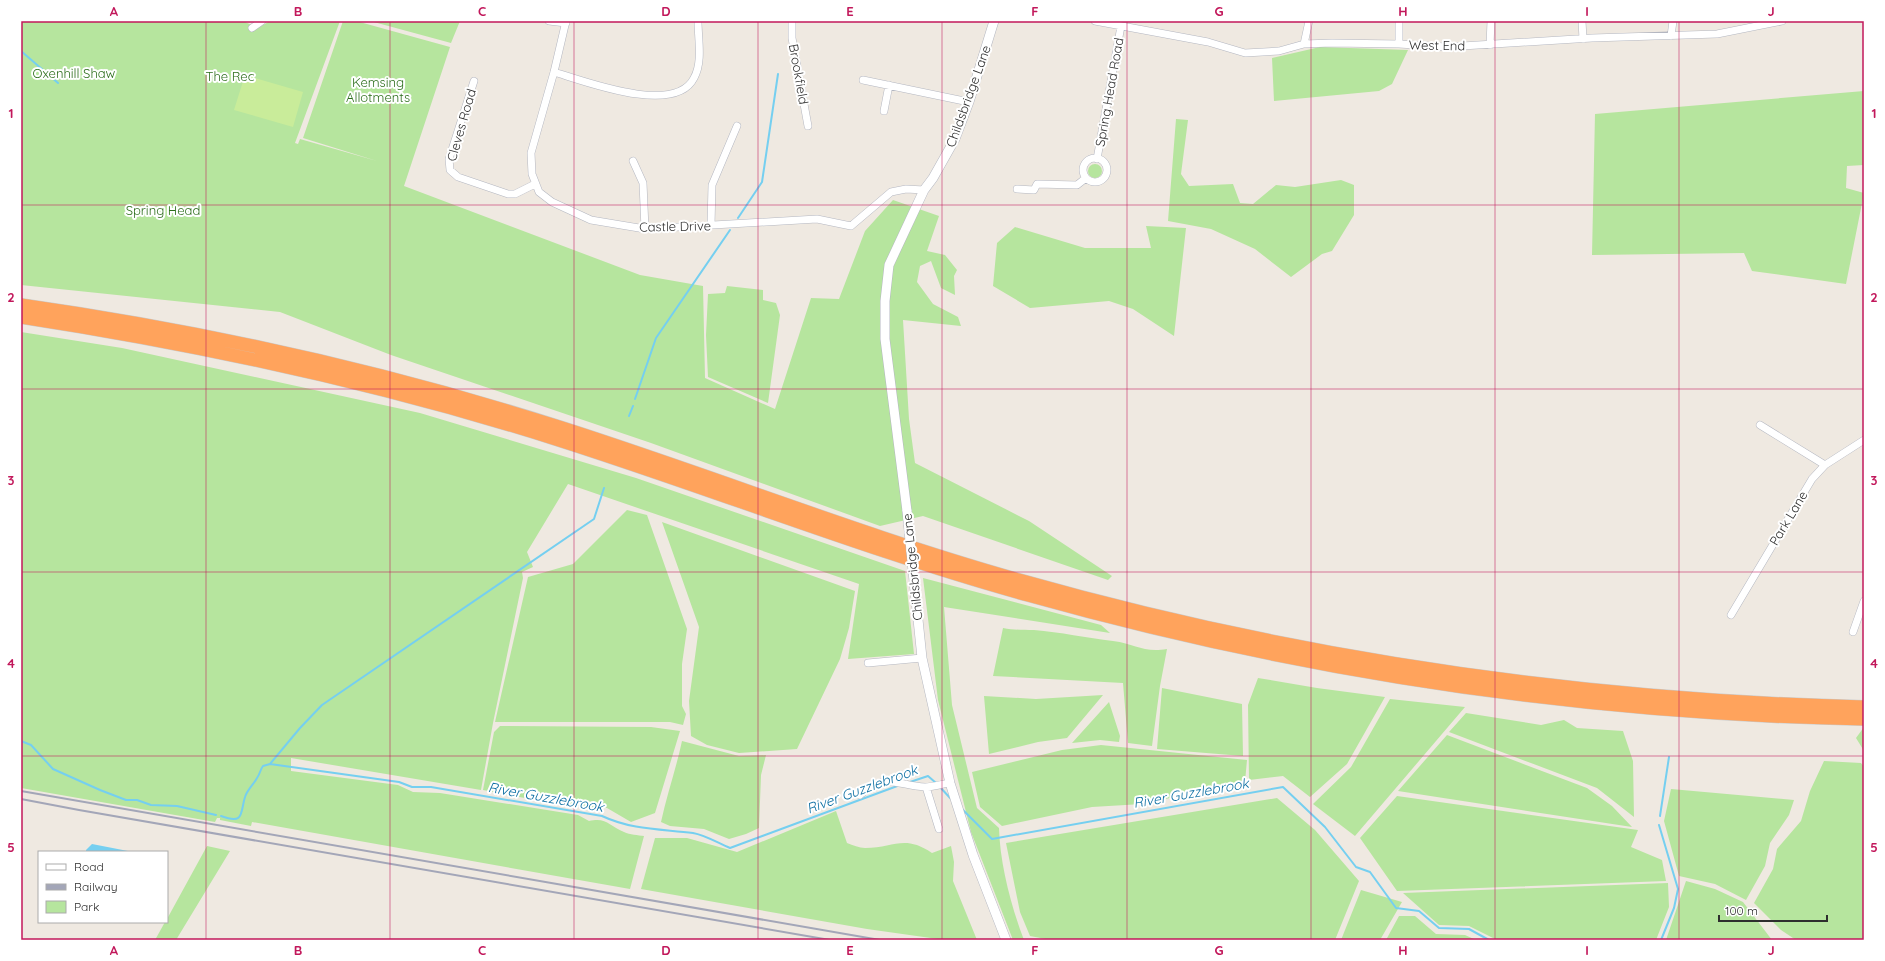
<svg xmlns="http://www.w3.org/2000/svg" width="1885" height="961" font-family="Quicksand,sans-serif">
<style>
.green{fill:#b6e59e}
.pitch{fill:#c9ec9a}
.water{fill:#75cff0}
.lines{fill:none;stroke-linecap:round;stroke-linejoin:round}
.stream{stroke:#75cff0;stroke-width:2}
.minor-casing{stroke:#b4b7c1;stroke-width:8}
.tertiary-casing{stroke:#b4b7c1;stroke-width:10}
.motorway-casing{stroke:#c9c9c9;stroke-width:14}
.minor{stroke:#fff;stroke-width:7}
.tertiary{stroke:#fff;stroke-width:9}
.motorway{stroke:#ffa35c;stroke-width:13}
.rail{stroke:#a3a6b8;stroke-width:2}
.tertiary-bridge-casing{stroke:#b4b7c1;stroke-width:10;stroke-linecap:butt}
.tertiary-bridge{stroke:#fff;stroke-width:9}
.grid{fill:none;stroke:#c2185b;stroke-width:1;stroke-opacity:0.55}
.labels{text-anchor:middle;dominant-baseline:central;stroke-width:4;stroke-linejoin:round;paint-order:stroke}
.street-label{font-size:13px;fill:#2e2e2e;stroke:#fff}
.park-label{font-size:13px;fill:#2c6e1b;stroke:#fff}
.water-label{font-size:14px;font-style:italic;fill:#0d6fa3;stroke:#fff}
.neatline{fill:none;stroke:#c2185b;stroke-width:1.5}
.grid-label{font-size:13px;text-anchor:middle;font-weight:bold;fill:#c2185b}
</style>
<rect width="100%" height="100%" fill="#efe9e1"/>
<!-- green -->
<path class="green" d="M21 21H243L258 28 270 21H340L295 143 298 144 300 139 377 161 303 138 343 21H356L450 47 404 186 640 275 703 286 705 378 775 409 811 298 839 299 865 231 893 200 939 216 927 251 945 255 957 270 954 276 955 295 941 288 931 261 920 266 917 282 933 304 958 317 961 326 903 320 909 419 915 463 1029 521 1112 576 1108 580 923 516 880 526 651 443 391 355 280 312 21 285Z
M370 21H460L451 43Z
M1320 47 1408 50 1392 84 1379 91 1274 101 1272 58Z
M1864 91V165L1847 166 1846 188 1864 193 1846 284 1752 271 1744 253 1592 255 1595 114Z
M1176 119 1188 120 1181 174 1189 186 1233 184 1240 203 1253 204 1276 185 1295 187 1341 180 1354 185V215L1332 251 1322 254 1291 277 1255 249 1211 229 1168 221Z
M1088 171a7 7 0 1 1 14 0a7 7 0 1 1-14 0Z
M1146 226 1186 228 1174 336 1133 309 1109 301 1030 308 993 286 997 243 1015 227 1085 248H1151Z
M727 286 763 290V300L776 303 780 315 768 403 708 377 706 335 708 294 725 293Z
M21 332 122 348 420 413 636 478 905 571 914 654 848 659 859 584 568 484 527 552 533 567 522 572 523 578 493 723 481 790 291 758V771L398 785 413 792 440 793 578 815 589 821C607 817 609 826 624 832 630 835 638 835 644 836L630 889 252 822 251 826 220 820V818H217L215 822 21 788Z
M627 510 647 515 687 629 682 664V706L686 714 683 725 670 722H495L528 577 573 564Z
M662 522 855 591 849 628 840 659 797 749 739 753 707 745 691 736 689 701 699 627Z
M923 578 1101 625 1110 633 944 607 952 705 977 808 999 828C1000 864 1011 906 1024 940H1013L971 832 938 700Z
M1003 628C1014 630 1023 630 1034 630 1060 632 1087 638 1113 641 1136 644 1143 653 1167 649L1160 686 1152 746 1128 743 1123 683 993 676Z
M1258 678 1317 688 1385 697 1347 764 1310 797 1283 776 1249 780 1248 705Z
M1162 688 1242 704 1243 756 1157 749Z
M1103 695 1067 738 1038 742 989 754 984 696 1036 699Z
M1390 699 1465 707 1355 836 1313 804 1351 767Z
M1109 702 1120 736 1119 742 1100 740 1072 743Z
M1466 713 1541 725 1564 720 1577 728 1623 731 1633 761 1634 817 1597 788 1449 732Z
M500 726 651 727 680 731 655 813 631 822 607 808H593L535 800 483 790 494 732Z
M1864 727V751L1856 738Z
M1447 735 1587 788 1612 806 1632 827 1398 791Z
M682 741 739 756 766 755 761 775 759 828 746 834 729 839 704 829 670 826 661 822C667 794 676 769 682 741Z
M1101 745 1247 760 1245 782 1142 804 1092 807 1002 826 980 807 972 772 1062 750Z
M1824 761 1861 763 1864 767V940H1796L1781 930 1754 903 1773 869 1777 849 1801 821 1810 791Z
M1671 789 1794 800 1789 815 1770 843 1765 866 1746 900 1715 884 1679 876 1664 821Z
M1397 796 1638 830 1631 847 1662 860 1666 881 1397 891 1360 838Z
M1277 798 1315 830 1359 881 1335 940H1051L1030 936 1020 912 1006 843Z
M836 811 847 843C853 845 859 848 865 848 894 848 904 834 932 853L951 846 954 862 953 881 977 940H945L867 929 641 889 655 838H687L737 852Z
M207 846 230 851 176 940H155L165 922H167V919Z
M1686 881 1715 889 1743 902 1772 940H1666Z
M1668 883 1669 907 1656 940H1497L1469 926 1439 925 1403 893Z
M1361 890 1402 902 1380 940H1341Z
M1399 916H1415L1436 934 1465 935 1476 940H1386Z"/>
<!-- pitch -->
<path class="pitch" d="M245 75 303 92 293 127 234 110Z"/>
<!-- water -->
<path class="water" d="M92 844 133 852H86V850Z"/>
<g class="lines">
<!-- stream -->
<path class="stream" d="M21 51 58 83
M738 218 762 182 778 74
M635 399 656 338 730 230
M629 416 633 406
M21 741 31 745 53 769 100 790 126 800H137L151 805 177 806 216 815
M270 764 300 728 322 705 594 519 604 488
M910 782 928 776 936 783
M939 786 951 799
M962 809 992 839 1283 787 1325 827 1356 867 1370 872 1396 908 1419 911 1439 928 1469 929 1489 940
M221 816C245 825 240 813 245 797 247 790 254 784 257 778 260 774 260 770 263 766L270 764 399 782 412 787H431L602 816C632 830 661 829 693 833 705 835 718 843 730 848L900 785
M1660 816 1669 757
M1659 825 1678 889 1674 908 1661 940"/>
<defs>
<path id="minor" d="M549 21 566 23
M566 21 554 72 531 153 532 174 539 192 552 202 591 220 645 229 817 219 851 226 891 192 906 189 924 190
M792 21V38L808 126
M1095 21 1208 42 1245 53 1279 51 1304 44 1332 43 1399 44 1446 47 1592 38 1717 34 1782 21
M1582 21 1583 39
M252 28 262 21
M1671 36 1673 21
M1304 44 1309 21
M1399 44V21
M1490 45 1491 21
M554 72C584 81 675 116 694 78 703 62 698 39 698 21
M863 80 969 102
M474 81 449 159 450 170 458 177 508 194H515L535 184
M884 111 889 85
M1083 170a12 12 0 1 1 24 0a12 12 0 1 1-24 0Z
M1097 159 1121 26
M633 161 643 183 645 229
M1017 189 1034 190 1037 184 1077 185 1086 178
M711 225 712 185 737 126
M1760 425 1825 465
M1731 615 1812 479 1825 465 1864 440
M1853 632 1864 601
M868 663 922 658
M926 787 939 829
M860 795C884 772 896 785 925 787 933 787 942 784 950 783"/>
<path id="tertiary" d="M907 511 885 339V301L889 265 924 190 933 178 955 139 969 102 994 21
M914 581 922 658 950 783 973 855 1006 940"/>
<path id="motorway" d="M21 305C203 331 384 371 559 427 713 476 863 536 1019 580 1294 658 1578 700 1864 707
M21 317C203 345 383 384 559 440 716 490 869 551 1028 595 1299 671 1582 714 1864 719"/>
</defs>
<!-- minor casing -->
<use href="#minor" class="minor-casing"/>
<!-- tertiary casing -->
<use href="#tertiary" class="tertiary-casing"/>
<!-- motorway casing -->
<use href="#motorway" class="motorway-casing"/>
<!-- minor -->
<use href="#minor" class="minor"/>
<!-- tertiary -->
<use href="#tertiary" class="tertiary"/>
<!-- motorway -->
<use href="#motorway" class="motorway"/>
<!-- rail -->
<path class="rail" d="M21 791 880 940
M21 799 79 810 830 940"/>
<defs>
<path id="tertiary-bridge" d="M907 511 914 581"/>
</defs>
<!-- tertiary-bridge casing -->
<use href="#tertiary-bridge" class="tertiary-bridge-casing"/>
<!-- tertiary-bridge -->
<use href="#tertiary-bridge" class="tertiary-bridge"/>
</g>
<!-- grid -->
<path class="grid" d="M206 21V940M390 21V940M574 21V940M758 21V940M942 21V940M1127 21V940M1311 21V940M1495 21V940M1679 21V940M21 205H1864M21 389H1864M21 572H1864M21 756H1864"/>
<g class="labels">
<!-- street labels -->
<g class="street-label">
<text transform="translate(1437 45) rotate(1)">West End</text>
<text transform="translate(799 74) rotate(80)">Brookfield</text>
<text transform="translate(1109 92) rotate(-80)">Spring Head Road</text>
<text transform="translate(968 96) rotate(-70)">Childsbridge Lane</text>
<text transform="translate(461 125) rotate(-74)">Cleves Road</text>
<text transform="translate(675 226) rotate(-1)">Castle Drive</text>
<text transform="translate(1788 518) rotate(-59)">Park Lane</text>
<text transform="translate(912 567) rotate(-96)">Childsbridge Lane</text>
</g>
<!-- park labels -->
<g class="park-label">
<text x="74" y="73">Oxenhill Shaw</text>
<text x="230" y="76">The Rec</text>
<text x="378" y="82">Kemsing<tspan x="378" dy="15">Allotments</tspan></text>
<text x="163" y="210">Spring Head</text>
</g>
<!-- water labels -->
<g class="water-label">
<text transform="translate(862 789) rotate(-20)">River Guzzlebrook</text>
<text transform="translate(1191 793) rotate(-10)">River Guzzlebrook</text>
<text transform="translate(546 797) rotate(10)">River Guzzlebrook</text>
</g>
</g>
<!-- border -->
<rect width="1885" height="961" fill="none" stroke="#ffffff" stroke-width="44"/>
<!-- legend -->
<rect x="38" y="851" width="130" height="72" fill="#ffffff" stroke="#ababab"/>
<rect x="46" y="864" width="20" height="6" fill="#ffffff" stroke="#ababab"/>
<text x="74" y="871" font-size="12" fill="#2e2e2e">Road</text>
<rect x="46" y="884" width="20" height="6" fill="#a3a6b8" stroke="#ababab"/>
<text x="74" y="891" font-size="12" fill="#2e2e2e">Railway</text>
<rect x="46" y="901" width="20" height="12" fill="#b6e59e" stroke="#ababab"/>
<text x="74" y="911" font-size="12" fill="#2e2e2e">Park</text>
<!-- scale -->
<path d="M1719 915v6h108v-6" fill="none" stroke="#2e2e2e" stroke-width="2"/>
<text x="1725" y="915" font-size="12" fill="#2e2e2e" stroke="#ffffff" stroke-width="3" paint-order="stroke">100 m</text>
<rect x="22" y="22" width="1841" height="917" class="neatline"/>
<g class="grid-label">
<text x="114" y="16">A</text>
<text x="298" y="16">B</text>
<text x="482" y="16">C</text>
<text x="666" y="16">D</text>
<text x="850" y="16">E</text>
<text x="1035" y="16">F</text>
<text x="1219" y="16">G</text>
<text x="1403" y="16">H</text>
<text x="1587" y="16">I</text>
<text x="1771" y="16">J</text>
<text x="11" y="118">1</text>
<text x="1874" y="118">1</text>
<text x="11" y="302">2</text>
<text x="1874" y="302">2</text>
<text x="11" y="485">3</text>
<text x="1874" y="485">3</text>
<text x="11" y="668">4</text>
<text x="1874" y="668">4</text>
<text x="11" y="852">5</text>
<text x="1874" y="852">5</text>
<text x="114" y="955">A</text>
<text x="298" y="955">B</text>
<text x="482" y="955">C</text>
<text x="666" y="955">D</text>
<text x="850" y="955">E</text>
<text x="1035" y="955">F</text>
<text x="1219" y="955">G</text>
<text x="1403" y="955">H</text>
<text x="1587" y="955">I</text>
<text x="1771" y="955">J</text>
</g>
</svg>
